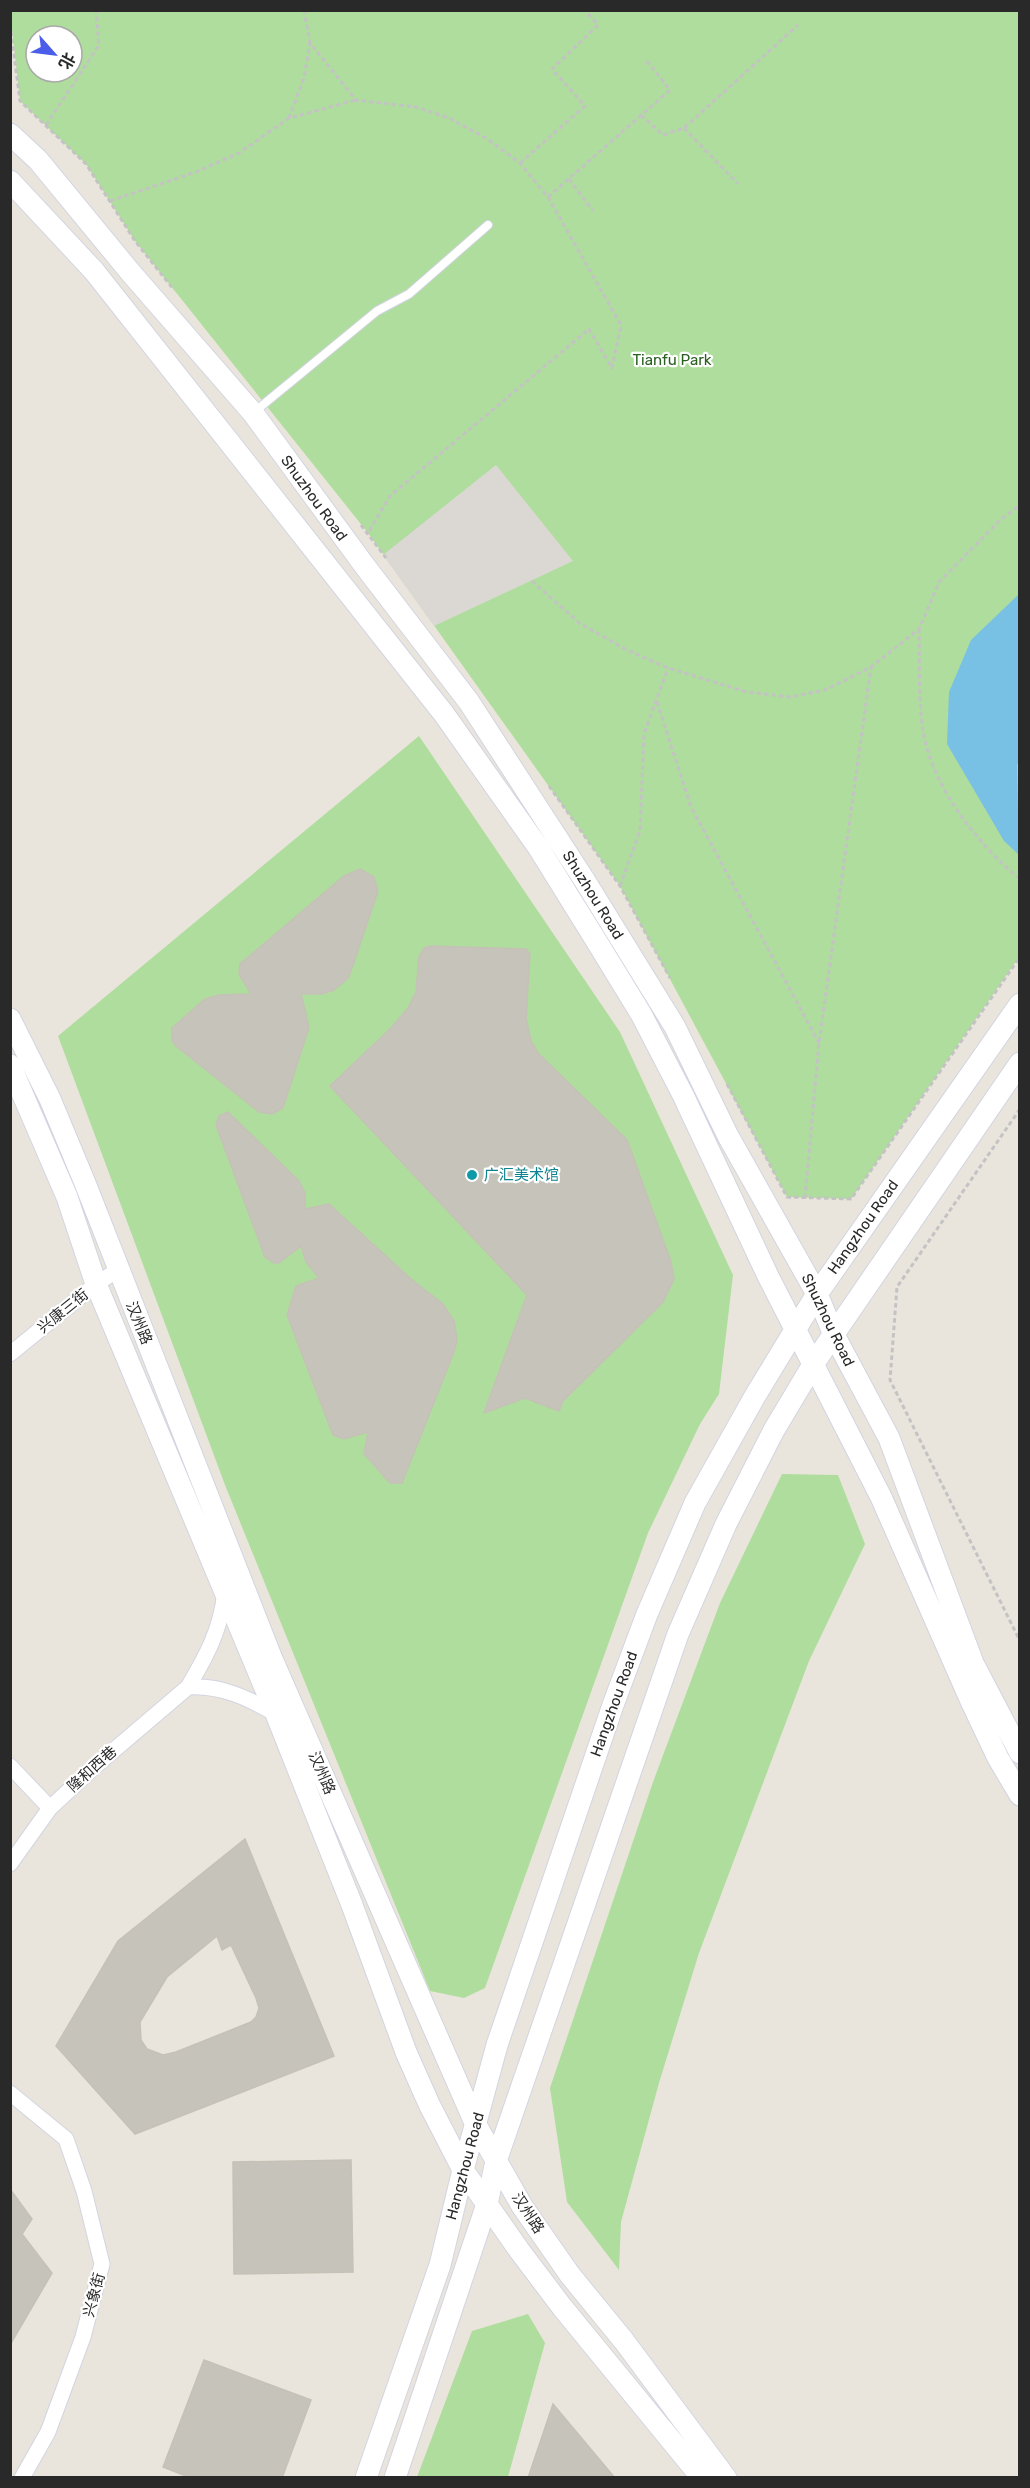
<svg xmlns="http://www.w3.org/2000/svg" width="1030" height="2488" font-family="Rubik,'Noto Sans SC',sans-serif">
<style>
.green{fill:#afdd9d;fill-rule:evenodd}
.plaza{fill:#dbd8d3}
.water{fill:#78c1e4}
.building{fill:#c6c3bb;stroke:#c5c1b6;stroke-width:1.5;fill-rule:evenodd}
.lines{fill:none;stroke-linecap:round;stroke-linejoin:round}
.lane-casing{stroke:#d2d4e1;stroke-width:10}
.street-casing{stroke:#d2d4e1;stroke-width:17}
.secondary-casing{stroke:#d2d4e1;stroke-width:23}
.path{stroke:#c3c3c3;stroke-width:3;stroke-dasharray:4.5 3;stroke-linecap:butt}
.lane{stroke:#fff;stroke-width:8}
.street{stroke:#fff;stroke-width:15}
.secondary{stroke:#fff;stroke-width:21}
.culture-dot{fill:#0f9aa8;stroke:#fff;stroke-width:2}
.labels{text-anchor:middle;dominant-baseline:central;stroke-width:4.5;stroke-linejoin:round;paint-order:stroke}
.park-label{font-size:15px;fill:#296020;stroke:#fff}
.street-label{font-size:15px;fill:#292929;stroke:#fff}
.culture-label{font-size:15px;fill:#0d838f;stroke:#fff;text-anchor:start}
</style>
<rect width="100%" height="100%" fill="#eae5dc"/>
<!-- green -->
<path class="green" d="M10 11H1019V957L851 1199 787 1197 620 886 368 533 135 241 86 164 20 101ZM36 36H72V72H36Z
M419 736 620 1032 733 1275 719 1394 700 1424 648 1533 485 1988 464 1998 430 1991 225 1485 58 1036Z
M782 1474 838 1475 865 1544 809 1661 699 1953 659 2083 621 2222 619 2270 567 2202 550 2088 653 1782 720 1603Z
M528 2314 545 2343 508 2477H417L472 2331Z"/>
<!-- plaza -->
<path class="plaza" d="M496 465 573 561 434 626 383 555Z"/>
<!-- water -->
<path class="water" d="M1019 594 1020 759 1017 765 1019 855 1004 841 947 744 949 692 971 640Z"/>
<!-- building -->
<path class="building" d="M360 869 374 877 378 891 352 968 348 978 334 990 322 994H301L309 1027 283 1108 272 1114 259 1112 176 1046 172 1041V1028L205 999 219 995 251 994 239 974 240 964 344 876Z
M431 946 526 949 530 954 526 1018 531 1041 538 1053 627 1140 671 1262 674 1279 663 1302 563 1401 559 1411 525 1398 484 1413 527 1295 330 1086 391 1028 408 1008 416 992 419 957 424 948Z
M228 1112 299 1181 305 1193V1209L329 1204 411 1279 443 1304 454 1321 457 1340 454 1352 402 1483H390L366 1456 364 1454 368 1432 344 1439 333 1435 287 1315 296 1286 319 1278 306 1262 301 1246 279 1263H274L265 1257 216 1125 219 1116Z
M245 1839 334 2056 135 2134 56 2046 118 1941ZM217 1936 222 1950 231 1945 256 1998 259 2008 256 2017 251 2022 176 2052 163 2055 147 2049 141 2040 140 2022 167 1977Z
M351 2160 353 2272 234 2274 233 2162Z
M10 2189 32 2219 22 2234 52 2273 10 2345Z
M204 2360 311 2400 282 2478H191L163 2467Z
M553 2404 615 2478H528Z"/>
<g class="lines">
<defs>
<path id="lane" d="M253 413 377 311 409 294 488 225"/>
<path id="street" d="M10 1354 96 1284 118 1270
M225 1593C220 1631 207 1655 188 1687 221 1685 248 1698 276 1714
M10 1766 50 1808
M10 1864 50 1808 93 1768 188 1687
M10 2093 66 2139 84 2191 102 2264 83 2337 48 2432 22 2478"/>
<path id="secondary" d="M10 134 38 160 131 273 253 413 364 565 469 702 585 881 675 1027 728 1136 817 1294 834 1335 889 1438 973 1663 1020 1753
M10 181 94 271 444 714 538 847 597 942 641 1014 683 1095 768 1276 881 1497 971 1701 998 1758 1020 1795
M10 1019 50 1099 85 1183 272 1659 476 2125 522 2206 570 2275 624 2341 726 2478
M10 1065 67 1197 96 1284 276 1714 352 1905 406 2052 429 2104 463 2170 519 2250 562 2307 702 2478
M366 2478 440 2265 463 2170 497 2045 613 1705 647 1614 695 1503 755 1396 817 1294 1020 1004
M395 2478 487 2204 496 2161 678 1634 726 1524 774 1430 814 1363 1020 1063"/>
</defs>
<!-- lane casing -->
<use href="#lane" class="lane-casing"/>
<!-- street casing -->
<use href="#street" class="street-casing"/>
<!-- secondary casing -->
<use href="#secondary" class="secondary-casing"/>
<!-- path -->
<path class="path" d="M304 10 310 43 356 100 416 107 449 118 486 138 520 163 548 197 621 325 612 368 589 329 390 496 368 533
M10 24 20 101 86 164 135 241 174 290
M641 115 663 135 684 128 798 25
M289 118 304 78 310 43
M46 125 99 45 96 10
M684 128 738 184
M520 163 585 106 552 69 598 25 585 10
M569 179 593 211
M548 197 670 90 646 60
M110 201 196 172 239 153 289 118 356 100
M361 525 386 558
M532 581 579 623 627 650 668 668 747 692 790 697 825 690 871 667 919 629 939 582 1000 520 1020 505
M919 629C920 662 918 698 923 731 932 786 977 844 1020 879
M657 702 691 807 819 1043
M549 786 620 886 670 978
M620 886 640 831 644 734 668 668
M727 1084 787 1197 851 1199 1020 957
M1020 1109 897 1287 890 1380 1020 1641
M805 1198 819 1043 871 667"/>
<!-- lane -->
<use href="#lane" class="lane"/>
<!-- street -->
<use href="#street" class="street"/>
<!-- secondary -->
<use href="#secondary" class="secondary"/>
</g>
<!-- markers -->
<circle class="culture-dot" cx="472" cy="1175" r="6"/>
<g class="labels">
<!-- park labels -->
<g class="park-label">
<text x="672" y="360">Tianfu Park</text>
</g>
<!-- street labels -->
<g class="street-label">
<text transform="translate(314 498) rotate(54)">Shuzhou Road</text>
<text transform="translate(593 895) rotate(58)">Shuzhou Road</text>
<text transform="translate(863 1227) rotate(-55)">Hangzhou Road</text>
<text transform="translate(63 1311) rotate(-39)">兴康三街</text>
<text transform="translate(828 1320) rotate(64)">Shuzhou Road</text>
<text transform="translate(139 1323) rotate(68)">汉州路</text>
<text transform="translate(614 1704) rotate(-70)">Hangzhou Road</text>
<text transform="translate(92 1769) rotate(-42)">隆和西巷</text>
<text transform="translate(322 1773) rotate(67)">汉州路</text>
<text transform="translate(465 2166) rotate(-75)">Hangzhou Road</text>
<text transform="translate(528 2213) rotate(57)">汉州路</text>
<text transform="translate(94 2295) rotate(-75)">兴象街</text>
</g>
<!-- culture labels -->
<g class="culture-label">
<text x="484" y="1175">广汇美术馆</text>
</g>
</g>
<!-- border -->
<rect width="1030" height="2488" fill="none" stroke="#292929" stroke-width="24"/>
<!-- north arrow -->
<g transform="translate(54 54) rotate(118)"><circle r="28" fill="#ffffff" stroke="#a9a9a9" stroke-width="1.5"/>
<path d="M0-4.5L10 22L0 15L-10 22Z" fill="#4a5eea"/>
<text y="-9" font-size="16" font-weight="bold" text-anchor="middle" fill="#292929">北</text>
</g>
</svg>
